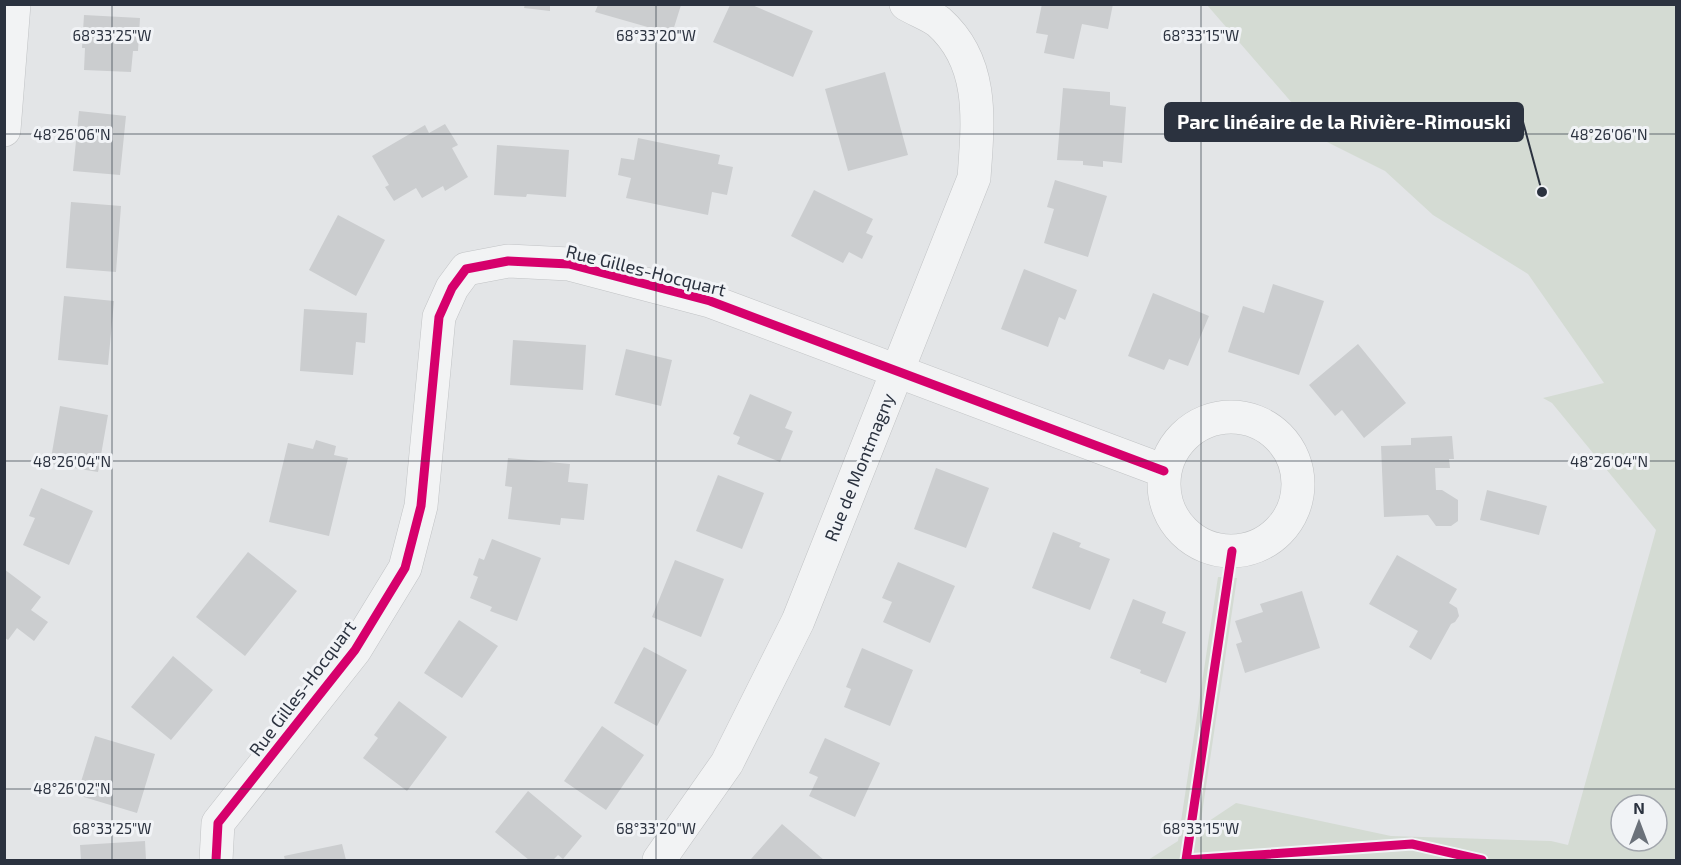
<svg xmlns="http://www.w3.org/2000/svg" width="1681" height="865" font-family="'Exo 2',sans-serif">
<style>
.green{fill:#d4dbd3;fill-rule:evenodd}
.building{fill:#cbcdcf}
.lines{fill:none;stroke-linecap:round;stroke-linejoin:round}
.minor-casing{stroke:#c1c3c5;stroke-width:34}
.minor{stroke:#f2f3f4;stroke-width:33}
.cycleway-casing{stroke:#f1f3f6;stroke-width:13}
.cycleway{stroke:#d6006c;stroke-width:9}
.ticks{fill:none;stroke:#2b323f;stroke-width:1.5;stroke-opacity:0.45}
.labels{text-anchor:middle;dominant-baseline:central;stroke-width:6;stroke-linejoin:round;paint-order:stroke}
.street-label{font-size:18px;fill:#2b323f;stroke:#f1f3f6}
.ticks-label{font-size:15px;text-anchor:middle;fill:#2b323f;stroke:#f1f3f6;stroke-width:6;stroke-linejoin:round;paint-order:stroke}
.leader{fill:none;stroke:#2b323f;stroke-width:2}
.callout-dot{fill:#2b323f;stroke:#f1f3f6;stroke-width:2}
.callout{fill:#2b323f;stroke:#2b323f;stroke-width:2}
.callout-label{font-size:20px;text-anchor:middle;font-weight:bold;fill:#fff}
</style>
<rect width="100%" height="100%" fill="#e3e5e7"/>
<!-- green -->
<path class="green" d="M1207 5H1676V860H1148L1178 841 1218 577 1237 578 1200 827 1236 803 1391 836 1551 841 1568 845 1656 530 1552 403 1543 398 1604 383 1528 274 1433 215 1385 171 1325 141ZM1621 805H1657V841H1621Z"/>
<!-- building -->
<path class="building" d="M525 4H550V11L524 8Z
M1042 4H1113L1108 29 1082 24 1074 59 1044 53 1048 35 1036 33Z
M598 5H681L672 34 595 12Z
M730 5H752L813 31 793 77 713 42Z
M84 15 140 18 138 51H133L131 72 84 70 85 48H82Z
M885 72 908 155 848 171 825 89Z
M1063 88 1110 92V105L1126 107 1122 163 1103 161V167L1083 165V161L1057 160Z
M79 111 126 116 120 175 73 171Z
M445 124 458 145 452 148 468 177 445 191 443 186 422 198 416 188 394 201 385 187 389 185 372 156 425 125 429 133Z
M638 138 720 155 718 164 733 167 727 195 712 192 708 215 626 198 631 178 618 175 621 158 634 160Z
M497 145 569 150 566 197 527 194 526 197 494 195Z
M1055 180 1107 196 1088 257 1044 243 1054 209 1047 207Z
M814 190 873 219 866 233 873 236 862 259 849 252 843 263 791 236Z
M71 202 121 206 116 272 66 268Z
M338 215 385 240 356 296 309 270Z
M1024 269 1077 290 1065 320 1059 317 1048 347 1001 329Z
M1273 284 1324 301 1299 375 1228 352 1243 306 1264 313Z
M1153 293 1209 316 1188 366 1169 359 1164 370 1128 356Z
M64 296 114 301 108 365 58 360Z
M304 309 367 313 365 343 356 342 353 375 300 371Z
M513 340 586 345 583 390 510 385Z
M1358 344 1406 403 1364 438 1342 410 1335 416 1309 385Z
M626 349 672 360 661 406 615 395Z
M750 394 792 412 785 428 793 431 780 462 737 444 740 437 733 434Z
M60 406 108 415 98 472 50 464Z
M1452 436 1454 459H1449L1450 468H1435L1436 490H1442L1458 500V521L1451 526H1436L1428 515 1384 517 1381 446 1411 445V438Z
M316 440 336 446 334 455 348 458 329 536 269 522 288 443 313 449Z
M508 458 570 464 568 482 588 484 584 520 561 518 560 525 508 519 512 487 505 486Z
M936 468 989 488 966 548 914 529Z
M718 475 764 493 742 549 696 531Z
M41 488 93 511 69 565 23 545 35 518 29 516Z
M1487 490 1547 506 1539 535 1480 520Z
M1053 532 1081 543 1079 547 1110 559 1090 610 1032 588Z
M492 539 541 558 517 621 490 611 492 607 470 598 478 577 473 575 479 558 484 560Z
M248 552 297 591 245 656 196 617Z
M1397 555 1457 589 1449 603 1457 608 1459 616 1455 622 1451 624 1431 660 1409 647 1418 631 1369 604Z
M675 560 724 579 701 637 652 617Z
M898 562 955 586 930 643 883 622 892 602 882 598Z
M4 569 41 597 31 610 48 622 34 641 17 628 8 640 4 637Z
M1302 591 1320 648 1245 673 1236 644 1242 642 1235 621 1263 612 1260 604Z
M1133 599 1166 612 1162 623 1186 632 1166 683 1140 673 1141 670 1110 658Z
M459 620 498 646 462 698 424 673Z
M644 647 687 670 657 726 614 703Z
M862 648 913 670 890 726 844 707 851 689 846 687Z
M173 656 213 690 171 740 131 707Z
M399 701 447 737 407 791 363 758 378 738 374 735Z
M602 726 644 755 606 810 564 781Z
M95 736 155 754 137 813 77 795Z
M825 738 880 763 855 817 809 796 818 777 809 773Z
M528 791 582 836 563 859 558 855 553 860H529L495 832Z
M782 824 824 860 751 859Z
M145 841 146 860H81L80 845Z
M342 844 346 860H285L284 856Z"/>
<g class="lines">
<defs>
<path id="minor" d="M4 130 14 4
M1164 484a67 67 0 1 1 134 0a67 67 0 1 1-134 0Z
M216 860 218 823 355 650 405 568 421 506 439 317 452 288 466 269 508 261 569 264 710 301 1164 471
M659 860 727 763 798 621 974 178C978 122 985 63 939 22 930 15 916 10 906 4"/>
</defs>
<!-- minor casing -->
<use href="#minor" class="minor-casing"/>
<!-- minor -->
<use href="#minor" class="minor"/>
<defs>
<path id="cycleway" d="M1232 551 1186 860 1412 844 1482 860
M216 860 218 823 355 650 405 568 421 506 439 317 452 288 466 269 508 261 569 264 710 301 1164 471"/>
</defs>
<!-- cycleway casing -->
<use href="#cycleway" class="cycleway-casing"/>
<!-- cycleway -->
<use href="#cycleway" class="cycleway"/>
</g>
<!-- ticks -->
<path class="ticks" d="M112 4V860M656 4V860M1201 4V860M4 134H1676M4 461H1676M4 789H1676"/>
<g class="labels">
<!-- street labels -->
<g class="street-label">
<text transform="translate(646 270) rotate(14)">Rue Gilles-Hocquart</text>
<text transform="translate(859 467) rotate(-68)">Rue de Montmagny</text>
<text transform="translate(302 688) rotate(-53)">Rue Gilles-Hocquart</text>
</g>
</g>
<g class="ticks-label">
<text x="112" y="41">68°33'25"W</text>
<text x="656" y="41">68°33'20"W</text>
<text x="1201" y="41">68°33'15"W</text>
<text x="72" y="140">48°26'06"N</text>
<text x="1609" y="140">48°26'06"N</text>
<text x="72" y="467">48°26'04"N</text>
<text x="1609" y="467">48°26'04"N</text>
<text x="72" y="794">48°26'02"N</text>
<text x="112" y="834">68°33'25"W</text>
<text x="656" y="834">68°33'20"W</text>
<text x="1201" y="834">68°33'15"W</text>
</g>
<!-- callouts -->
<path class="leader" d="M1542 192L1523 122"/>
<circle class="callout-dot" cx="1542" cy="192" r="6"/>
<rect class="callout" x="1165" y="103" width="358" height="38" rx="6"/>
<g class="callout-label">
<text x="1344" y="129">Parc linéaire de la Rivière-Rimouski</text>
</g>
<!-- border -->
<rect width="1681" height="865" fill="none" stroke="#2b323f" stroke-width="12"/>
<!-- north arrow -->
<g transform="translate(1639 823)"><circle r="28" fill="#f1f3f6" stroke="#a2a6ad" stroke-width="1.5"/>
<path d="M0-4.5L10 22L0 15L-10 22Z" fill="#6b717a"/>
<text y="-9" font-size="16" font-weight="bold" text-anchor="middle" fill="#2b323f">N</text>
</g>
</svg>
